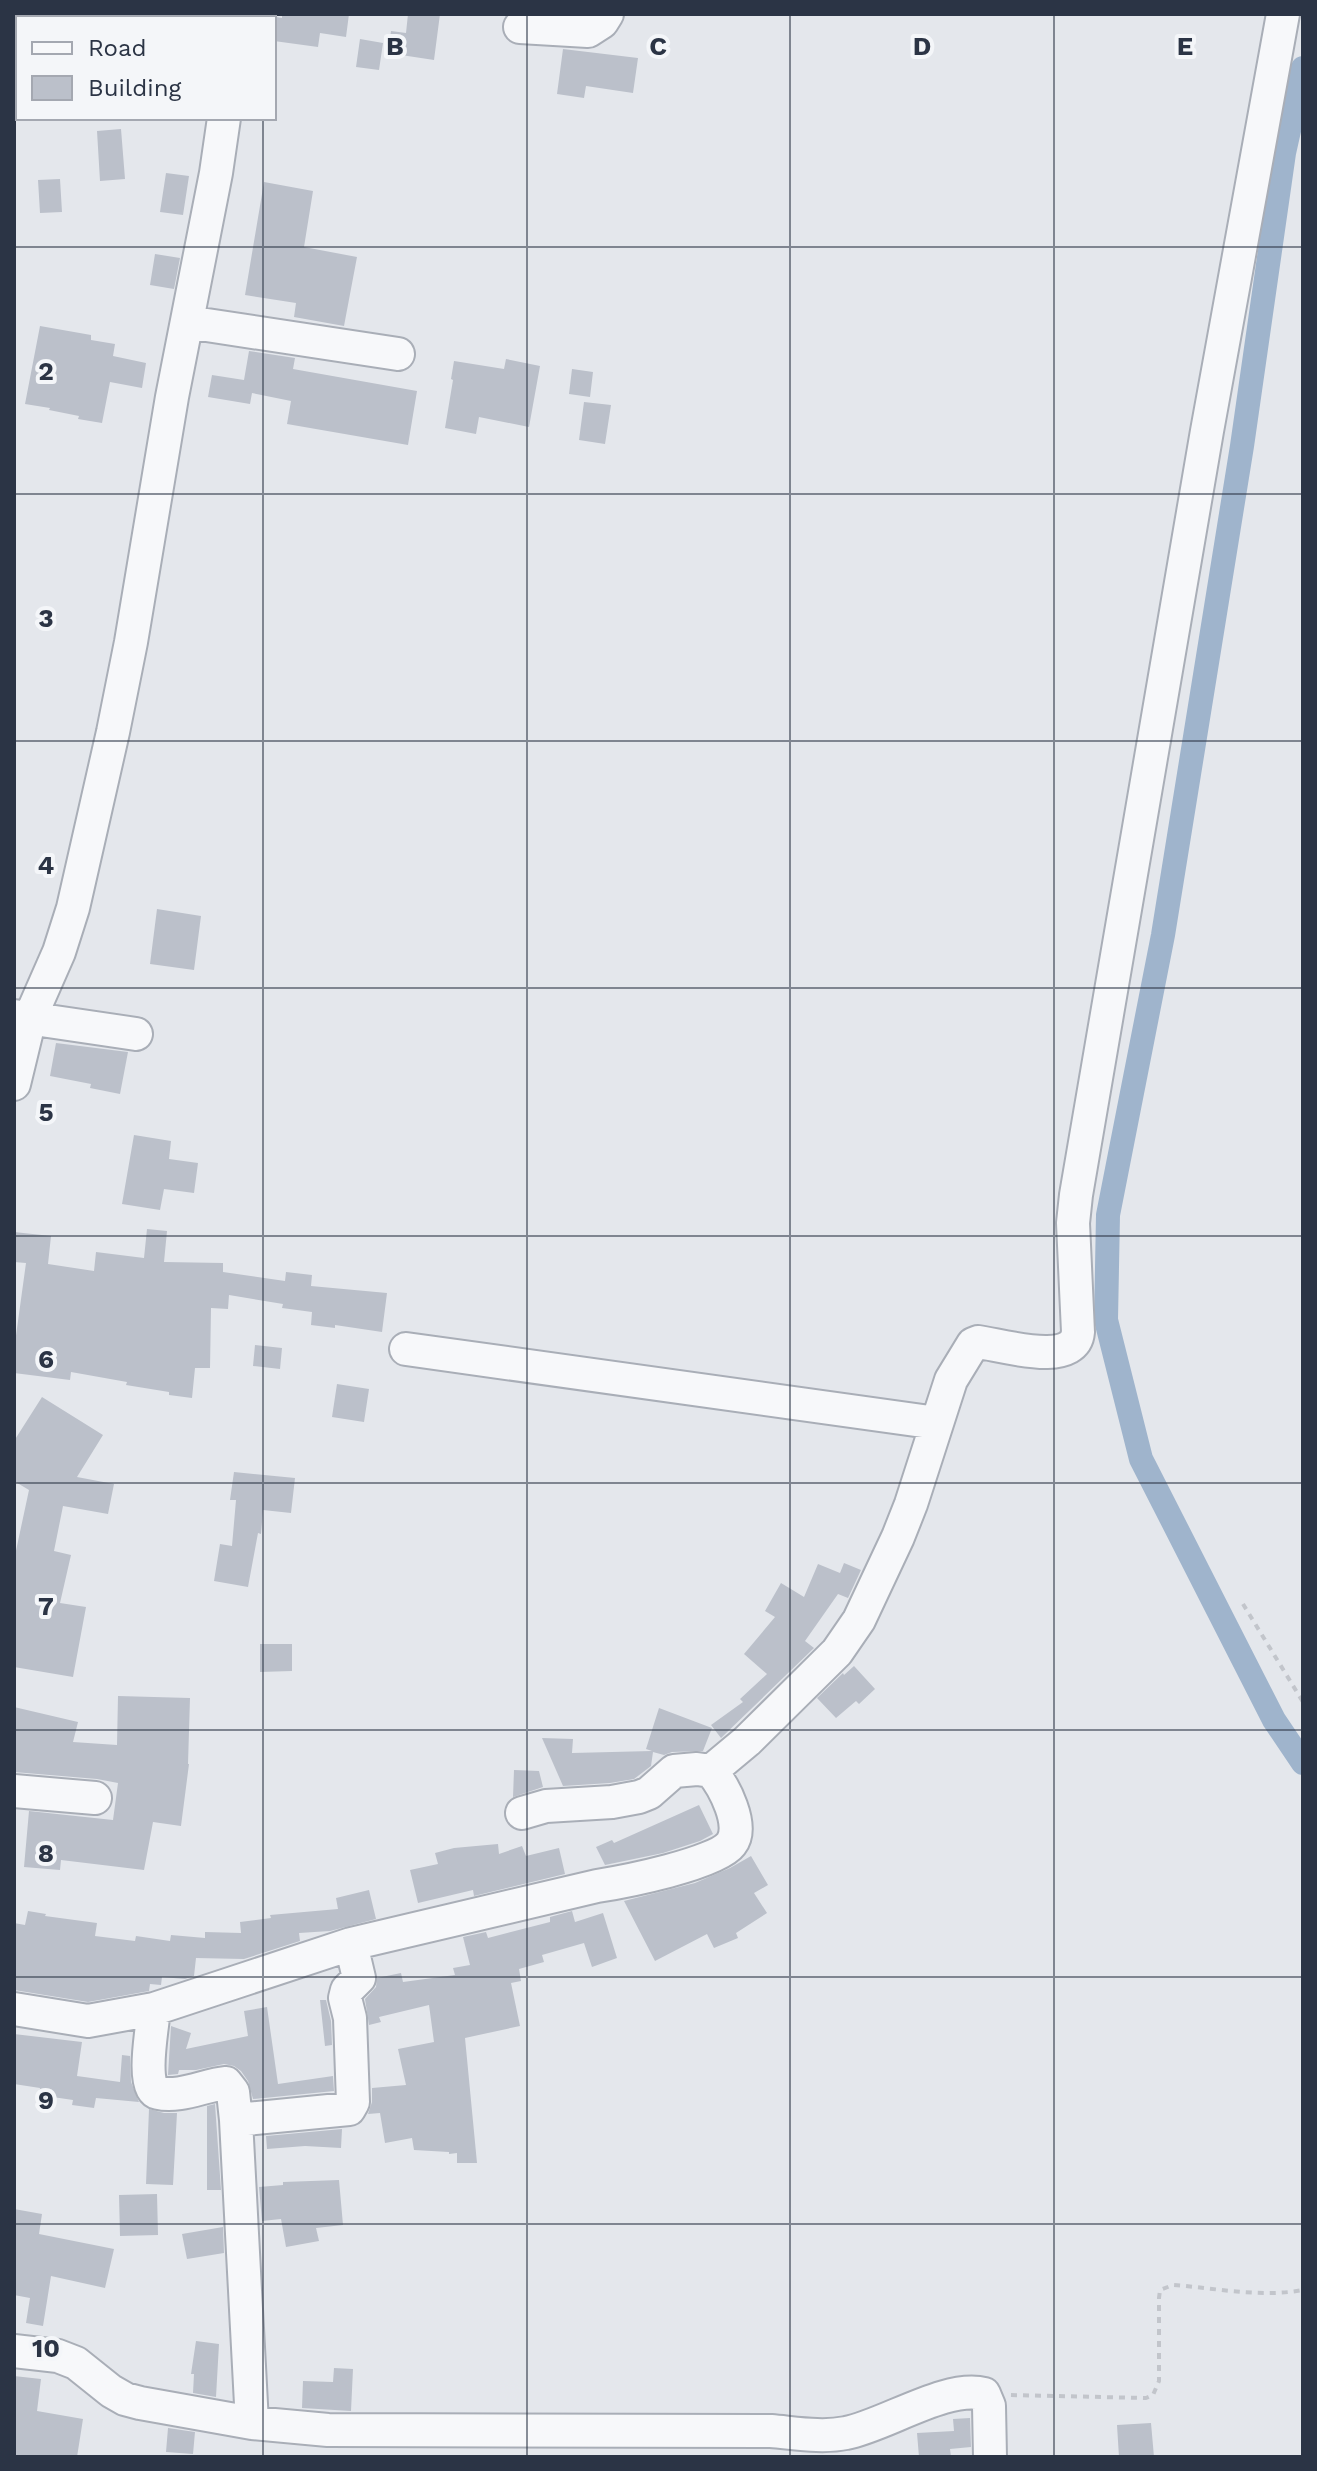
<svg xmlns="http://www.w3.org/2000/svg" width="1317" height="2471" font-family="'Work Sans',sans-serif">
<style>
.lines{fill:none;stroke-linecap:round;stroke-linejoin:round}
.canal{stroke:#9fb4cc;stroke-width:24}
.building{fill:#bbc0ca}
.minor-casing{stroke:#a9aeb7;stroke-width:36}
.path{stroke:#c2c5cb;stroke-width:4;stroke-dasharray:6 6;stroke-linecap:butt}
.minor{stroke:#f7f8fa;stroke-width:32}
.grid{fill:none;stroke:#2b3445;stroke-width:2;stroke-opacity:0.55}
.grid-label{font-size:26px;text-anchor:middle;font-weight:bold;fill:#2b3445;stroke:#f4f6f9;stroke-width:8;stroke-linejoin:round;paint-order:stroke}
</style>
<rect width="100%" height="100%" fill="#e4e7ec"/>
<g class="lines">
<!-- canal -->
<path class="canal" d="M1303 68 1284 153 1242 446 1163 935 1108 1215 1106 1320 1141 1459 1274 1720 1303 1763"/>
</g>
<!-- building -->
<path class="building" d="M282 14H349L346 37 320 33 318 47 274 41 276 17 282 18Z
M408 14H440L434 60 388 53 391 31 406 33Z
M360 39 383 43 379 70 356 67Z
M563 49 638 58 633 93 586 86 584 98 557 94Z
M121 129 125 179 100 181 97 131Z
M166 173 189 176 183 215 160 212Z
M60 179 62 212 40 213 38 180Z
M264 182 313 191 304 247 357 257 344 326 294 317 296 303 245 295Z
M155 254 180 258 174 289 150 285Z
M40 326 91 335V340L115 344 113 356 146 363 142 388 110 382 102 423 78 419 79 416 49 410 50 408 25 404Z
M249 351 295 358 293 369 417 391 408 445 287 424 291 401 252 393 250 404 208 397 212 375 244 380Z
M506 359 540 366 529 427 479 417 476 434 445 428 453 380 451 379 454 361 504 369Z
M572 369 593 372 590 397 569 394Z
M584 402 611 405 605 444 579 440Z
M157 909 201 916 194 970 150 964Z
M56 1043 128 1052 120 1094 90 1088 91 1084 50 1076Z
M134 1135 171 1141 169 1159 198 1163 194 1193 164 1189 160 1210 122 1204Z
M147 1229 167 1231 164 1262 223 1263V1272L285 1281 286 1272 312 1275 311 1286 387 1293 382 1332 335 1325V1328L311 1325 312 1312 282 1308 283 1304 229 1295 228 1309 211 1308 210 1368H195L192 1398 169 1395V1392L126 1385 127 1382 71 1372 70 1380 14 1373V1350L26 1263 14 1262V1232L51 1236 48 1264 94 1271 96 1252 144 1258Z
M255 1345 282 1348 280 1369 253 1366Z
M337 1384 369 1389 364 1422 332 1417Z
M42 1397 103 1435 77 1477 114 1484 108 1514 63 1506 54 1551 71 1555 60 1603 86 1607 73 1677 14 1667V1560L29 1490 14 1481V1441Z
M234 1472 295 1478 291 1513 263 1510 261 1534 258 1533 248 1587 214 1581 220 1544 232 1546 236 1500H230Z
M844 1563 861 1570 848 1598 838 1594 805 1641 814 1648 721 1738 711 1725 743 1702 740 1699 767 1674 744 1654 775 1617 765 1611 781 1583 804 1597 818 1564 840 1573Z
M260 1644H292V1671L260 1672Z
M854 1666 875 1689 859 1704 856 1701 836 1718 817 1698 843 1673 844 1675Z
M118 1696 190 1698 188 1764H189L181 1826 153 1822 144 1870 61 1860 60 1870 24 1867 29 1811 113 1820 118 1783 97 1779 14 1772V1707L78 1722 73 1742 117 1745Z
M659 1708 712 1728 703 1751 672 1752 664 1755 653 1752 651 1766 634 1779 610 1783 563 1786 542 1738 573 1739 572 1753 652 1751 646 1749Z
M514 1770 539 1771 543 1787 513 1797Z
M699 1805 713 1834 700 1841 663 1853 605 1865 596 1847 612 1840 614 1843Z
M498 1844 499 1854 522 1846 526 1856 559 1848 565 1874 474 1896 473 1890 418 1903 410 1870 438 1864 435 1853 454 1848Z
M751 1856 768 1885 754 1893 767 1913 736 1933 738 1938 714 1948 707 1934 655 1961 624 1901 695 1883 730 1868Z
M369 1890 376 1919 330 1931 299 1933 300 1941 244 1959 196 1958 194 1976 185 1979 162 1977 161 1985 150 1984 149 1991 88 2002 14 1990V1923L25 1925 28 1911 46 1914 45 1916 97 1923 95 1936 135 1941 136 1936 170 1941 171 1935 205 1938V1932L241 1933 240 1922 271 1918 270 1915 338 1909 336 1898Z
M572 1911 575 1922 603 1913 617 1958 592 1967 584 1943 542 1955 544 1962 519 1969 521 1981 511 1983 520 2026 465 2038 477 2163H457V2153L449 2154V2152L414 2150 412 2138 385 2143 380 2113 368 2114 372 2102V2088L406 2085 398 2049 434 2042 429 2005 379 2017 381 2022 369 2025 365 1999 376 1987 377 1978 401 1973 403 1982 455 1975 453 1968 470 1965 463 1937 486 1932 488 1938 550 1922V1917Z
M320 2000H326L331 2021 332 2045 325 2046Z
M267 2007 278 2084 333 2076 334 2091 253 2099 248 2081 241 2071 234 2066 224 2064 196 2070H179L178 2074 168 2075 171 2026 191 2033 186 2049 248 2036 244 2011Z
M14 2034 82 2042 77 2076 120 2082 122 2055 130 2056 131 2082 139 2102 96 2098 94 2108 72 2105 73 2100 39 2095 40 2088 14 2084Z
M215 2104 221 2190H207V2106Z
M149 2109 164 2113H177L173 2185 146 2184Z
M342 2129 341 2148 305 2146 267 2149 266 2136Z
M339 2180 343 2225 316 2228 319 2241 286 2247 281 2219 262 2221 259 2187 283 2185V2182Z
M157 2194 158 2235 120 2236 119 2195Z
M14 2209 42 2214 39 2234 114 2249 105 2288 51 2276 43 2326 26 2323 30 2298 14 2295Z
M223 2227 224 2253 187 2259 182 2234Z
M196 2341 219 2344 216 2397 193 2393 194 2374H191Z
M334 2368 353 2369 351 2411 302 2408 303 2381 333 2382Z
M14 2376 41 2379 37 2411 83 2419 77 2457H14Z
M970 2418 971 2447 950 2449 951 2457H919L917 2433 954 2431 953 2419Z
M1151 2423 1154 2457H1119L1117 2425Z
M168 2428 195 2432 193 2454 166 2452Z"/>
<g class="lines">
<defs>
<path id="minor" d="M240 18V14
M520 27 588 31 602 22 607 14
M187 322 398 354
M14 1016 136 1034
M14 1084 30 1018 59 952 73 908 113 732 131 642 172 397 216 173 224 118
M406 1349 937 1423
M14 1791 95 1798
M522 1813 546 1806 612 1802 639 1797 649 1793 674 1771 697 1769 711 1771
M14 2009 88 2021 154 2009 351 1944 597 1886C623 1882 716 1864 731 1844 745 1826 724 1786 711 1771L747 1741 837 1652 859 1620 898 1537 911 1504 951 1380 973 1344 978 1342C1002 1345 1075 1368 1078 1332L1073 1223 1076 1195 1207 431 1283 14
M154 2009C153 2024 140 2089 158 2093 180 2098 205 2085 226 2083L233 2092 236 2120 349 2109 353 2102 350 2018 345 1998 347 1990 359 1978 351 1944
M236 2120 252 2423
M14 2351 58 2356 76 2363 111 2391 125 2399 140 2403 252 2423 328 2430 771 2431C795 2433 822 2438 846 2433 884 2426 947 2384 984 2394L989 2406 990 2457"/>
</defs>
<!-- minor casing -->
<use href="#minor" class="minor-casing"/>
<!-- path -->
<path class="path" d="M1243 1604 1303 1702
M1011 2395 1146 2398 1153 2395 1159 2381V2298L1160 2290 1173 2285C1216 2288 1260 2298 1303 2290"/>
<!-- minor -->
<use href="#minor" class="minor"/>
</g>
<!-- grid -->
<path class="grid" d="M263 14V18M527 14V2457M790 14V2457M1054 14V2457M263 118V2457M14 247H1303M14 494H1303M14 741H1303M14 988H1303M14 1236H1303M14 1483H1303M14 1730H1303M14 1977H1303M14 2224H1303"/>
<g class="grid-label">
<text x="395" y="55">B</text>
<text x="658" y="55">C</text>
<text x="922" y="55">D</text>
<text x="1185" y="55">E</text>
<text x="46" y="380">2</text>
<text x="46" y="627">3</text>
<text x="46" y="874">4</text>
<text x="46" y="1121">5</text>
<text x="46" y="1368">6</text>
<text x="46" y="1615">7</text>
<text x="46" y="1862">8</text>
<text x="46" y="2109">9</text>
<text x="46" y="2357">10</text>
</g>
<!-- border -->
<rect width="1317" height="2471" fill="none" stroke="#2b3445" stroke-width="32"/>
<!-- legend -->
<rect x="16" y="16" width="260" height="104" fill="#f4f6f9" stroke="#a4a8b1" stroke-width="2"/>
<rect x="32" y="42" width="40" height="12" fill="#f7f8fa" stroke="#a4a8b1" stroke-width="2"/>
<text x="88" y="56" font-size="24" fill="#2b3445">Road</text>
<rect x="32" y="76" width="40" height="24" fill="#bbc0ca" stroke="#a4a8b1" stroke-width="2"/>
<text x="88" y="96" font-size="24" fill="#2b3445">Building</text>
</svg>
